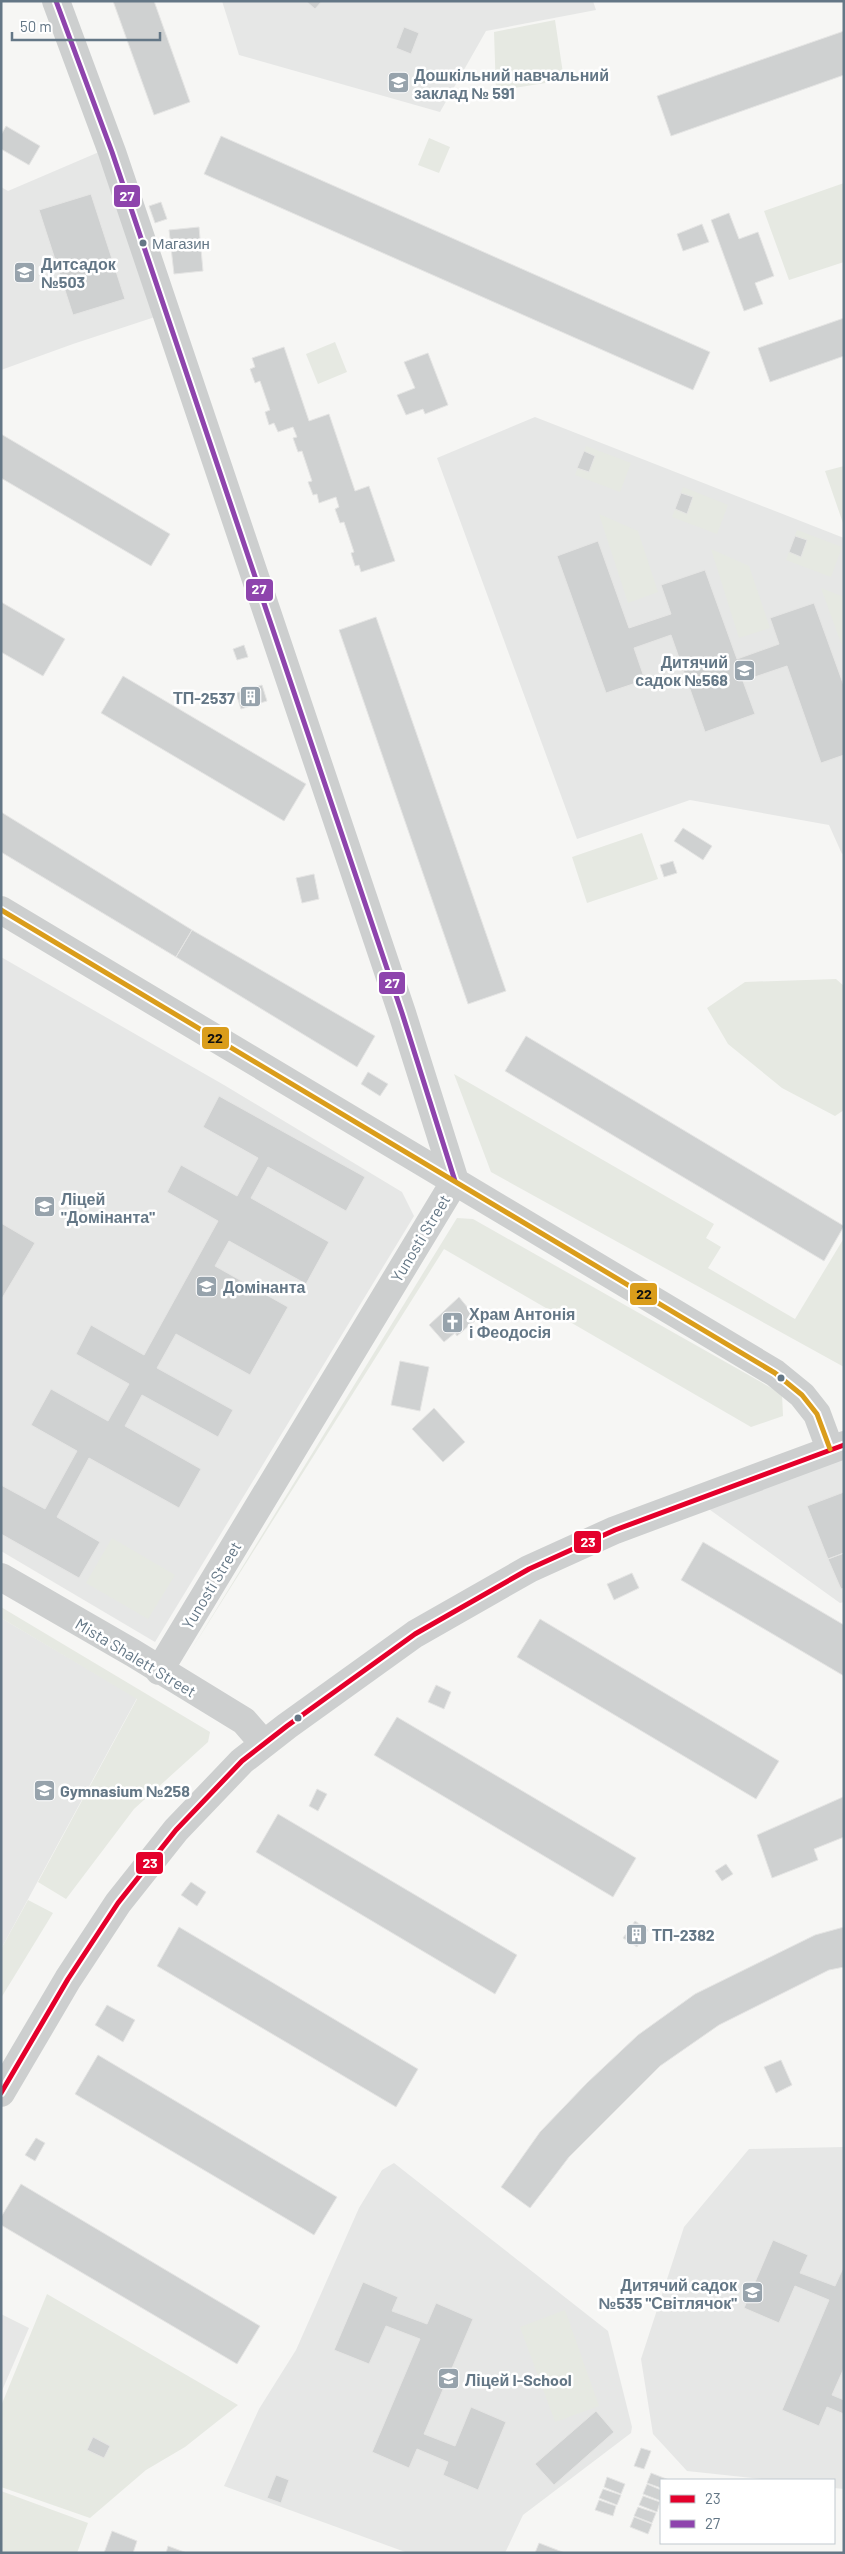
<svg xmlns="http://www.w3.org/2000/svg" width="845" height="2554" font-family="Barlow,sans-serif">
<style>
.built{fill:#e6e7e6}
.green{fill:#e6e9e2}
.building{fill:#cfd1d1;stroke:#e5e5e4}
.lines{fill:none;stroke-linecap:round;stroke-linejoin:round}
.minor{stroke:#cdcfcf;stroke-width:28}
.bus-1-casing{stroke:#fff;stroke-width:9}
.bus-2-casing{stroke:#fff;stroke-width:9}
.bus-3-casing{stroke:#fff;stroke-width:9}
.bus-1{stroke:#e4002b;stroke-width:5}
.bus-2{stroke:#8e44ad;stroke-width:5}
.bus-3{stroke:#da9d1b;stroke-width:5}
.bus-dot{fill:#647786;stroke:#fff;stroke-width:2}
.labels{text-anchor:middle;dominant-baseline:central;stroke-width:5;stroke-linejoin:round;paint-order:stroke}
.bus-label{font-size:15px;fill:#647786;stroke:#fff;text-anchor:start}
.poi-label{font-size:16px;font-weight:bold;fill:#647786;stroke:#fff;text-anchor:start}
.street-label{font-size:16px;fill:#647786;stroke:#fff}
.line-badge{stroke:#fff;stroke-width:2}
.badge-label{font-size:14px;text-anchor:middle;font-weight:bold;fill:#fff}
.pale-badge-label{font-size:14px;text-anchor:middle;font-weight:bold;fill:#111}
</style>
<rect width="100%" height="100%" fill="#f6f6f4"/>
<!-- built -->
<path class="built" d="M222 1H593L596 10 486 31 440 112 239 55Z
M106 149 161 315 73 344 1 370V187L8 191Z
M535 417 844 538V853L842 854 829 825 690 800 577 839 437 458Z
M1 957 224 1085 402 1192 414 1216 155 1642 1 1551Z
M844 1456V1602L840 1603 706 1507Z
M1 1618 137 1698 1 1949Z
M844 2147V2489L834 2488V2480H770L687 2471 653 2434 641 2359 684 2227 749 2149Z
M394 2163 608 2331 632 2427 631 2433 523 2515 505 2553H408L224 2486 259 2409 296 2350 359 2208 382 2170Z
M1 2314 29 2328 1 2393Z"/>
<!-- green -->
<path class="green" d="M555 20 564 80 496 91 494 32Z
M429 138 450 147 439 173 418 165Z
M844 183V262L789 280 764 211Z
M335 342 347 372 318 384 306 354Z
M586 446 631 463 620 492 575 475Z
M844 466V526L825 471Z
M683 487 728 505 717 534 672 517Z
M599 514 638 531 658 592 628 603Z
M797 530 842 547 831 577 786 560Z
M711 549 749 566 770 628 739 638Z
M821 588 844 597V645L842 646Z
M642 833 658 879 587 903 572 857Z
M836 979 844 986V1110L835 1116 782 1088 728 1044 707 1008 745 982Z
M454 1074 714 1224 706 1238 721 1247 708 1268 795 1319 844 1238V1367L491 1172Z
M457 1218 473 1219 782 1394 783 1416 751 1427 444 1249 190 1652Z
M112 1538 175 1575 148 1619 86 1583Z
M1 1607 210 1732 208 1742 134 1809 66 1899 38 1882 137 1699 1 1618Z
M28 1900 53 1913 1 1998V1949Z
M47 2294 238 2405 185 2447 146 2470 90 2518 1 2487V2406Z
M565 2310 599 2406 555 2422 520 2327Z
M1 2491 88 2523 77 2553H1Z"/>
<!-- building -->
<path class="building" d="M113 1H154L190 102 154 115Z
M306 1H322L315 9Z
M404 27 419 33 411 54 396 48Z
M844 31V75L671 136 657 96Z
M6 126 40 146 29 165 1 149V135Z
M221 136 710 352 693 390 204 174Z
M91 194 125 299 73 315 39 210Z
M161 202 167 219 155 223 149 206Z
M729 213 739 239 758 232 774 276 755 283 763 304 744 311 711 220Z
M702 224 709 242 683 251 677 234Z
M199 227 203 271 174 274 169 230Z
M844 318V356L770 382 758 348Z
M284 347 309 421 329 414 355 491 369 486 395 561 361 572 359 565 355 566 351 553 354 552 344 522 340 523 335 509 339 507 336 497 319 503 317 494 313 495 308 482 312 481 302 451 298 452 293 438 297 437 293 427 278 432 274 423 269 425 265 412 270 410 260 381 255 383 250 369 255 367 252 358Z
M428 353 448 405 425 414 423 409 406 415 397 395 415 388 404 362Z
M1 434 170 534 151 566 1 478Z
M584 451 595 456 589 472 577 468Z
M681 493 693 497 687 514 675 509Z
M795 536 807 540 801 557 789 552Z
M598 541 629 628 671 614 661 585 705 570 737 659 779 644 770 618 814 603 844 686V755L821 763 787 666 743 681 755 714 705 732 671 635 634 648 645 680 606 693 557 556Z
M1 602 65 639 43 676 1 652Z
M376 617 506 991 468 1004 339 630Z
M244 645 248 657 237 660 233 649Z
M123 676 306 784 284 821 101 713Z
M262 685 267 701 241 709 236 693Z
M1 812 192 930 176 957 1 852Z
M683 828 712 846 703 860 674 841Z
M673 861 677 873 664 877 660 865Z
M314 874 319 899 302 903 296 878Z
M192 930 375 1036 357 1067 176 957Z
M526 1036 844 1226 824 1261 505 1071Z
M368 1072 388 1084 380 1096 361 1084Z
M219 1096 365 1177 346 1211 268 1167 251 1198 329 1242 306 1284 229 1241 215 1266 288 1307 250 1375 176 1334 157 1368 233 1410 218 1437 142 1395 125 1426 201 1469 179 1508 89 1458 57 1517 100 1542 79 1578 1 1534V1485L45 1509 77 1451 31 1425 51 1389 108 1421 129 1384 76 1354 91 1325 144 1355 218 1221 167 1192 181 1165 237 1196 258 1158 203 1127Z
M1 1223 35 1243 1 1300Z
M459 1297 477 1319 457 1336 455 1333 444 1342 429 1325Z
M400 1361 429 1367 420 1411 391 1405Z
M434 1408 465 1442 443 1462 412 1429Z
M844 1492V1553L828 1559 807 1506Z
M703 1542 844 1625V1676L681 1580Z
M844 1553V1588L841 1589 828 1559Z
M632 1573 639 1588 614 1600 607 1584Z
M540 1619 779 1761 756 1799 517 1657Z
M436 1685 451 1692 444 1709 428 1702Z
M397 1717 636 1858 613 1897 374 1755Z
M317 1789 327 1794 318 1811 309 1806Z
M843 1797 844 1837 814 1849 818 1860 772 1878 757 1835Z
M278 1814 517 1955 495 1994 256 1852Z
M726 1864 733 1874 722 1881 715 1871Z
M191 1882 206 1892 197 1906 181 1895Z
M635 1921 648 1930 637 1947 623 1938Z
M179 1927 418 2069 396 2107 157 1966Z
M844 1927V1967L829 1970 719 2025 660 2066 569 2157 530 2208 501 2187 540 2132 587 2083 638 2035 695 1994 815 1935Z
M107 2005 135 2020 123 2042 95 2025Z
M98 2055 337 2197 314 2235 75 2094Z
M781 2060 792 2085 776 2093 764 2067Z
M36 2138 45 2143 35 2161 25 2155Z
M21 2184 260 2326 237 2364 1 2225V2217Z
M773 2240 808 2255 800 2273 835 2286 844 2266V2368L832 2395 844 2400V2414L827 2407 819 2426 782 2410 829 2300 795 2286 779 2323 744 2308Z
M363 2282 398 2297 392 2311 427 2324 436 2303 473 2319 424 2434 455 2446 471 2407 506 2422 478 2490 443 2475 448 2462 417 2449 409 2468 372 2452 420 2339 386 2326 369 2364 334 2350Z
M596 2411 614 2432 554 2485 535 2464Z
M93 2437 110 2446 104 2458 87 2450Z
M641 2448 651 2451 644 2469 634 2466Z
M651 2473 669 2480H661V2488L647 2483Z
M276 2475 289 2480 281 2503 267 2498Z
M607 2477 625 2484 621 2494 604 2487Z
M647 2484 661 2490V2501L643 2494Z
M603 2489 621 2495 617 2505 599 2498Z
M643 2496 660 2502 657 2512 639 2505Z
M599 2500 616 2506 613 2516 595 2510Z
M638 2507 656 2513 652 2523 634 2516Z
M634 2517 652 2524 648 2534 630 2527Z
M112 2531 137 2541 133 2553H104Z
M539 2543 565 2553H535Z
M168 2546 187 2553H166Z"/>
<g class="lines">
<!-- minor -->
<path class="minor" d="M56 1 112 152 402 1013 455 1181
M1 910 775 1373 802 1395 817 1414 830 1449
M1 1577 133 1653 244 1721 264 1744
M159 1671 455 1181
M1 2093 68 1979 118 1903 176 1830 242 1761 287 1726 415 1634 529 1569 615 1530 844 1445"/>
<defs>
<path id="bus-1" d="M1 2093 68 1979 118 1903 176 1830 242 1761 287 1726 415 1634 529 1569 615 1530 844 1445"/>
<path id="bus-2" d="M56 1 112 152 402 1013 455 1181"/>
<path id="bus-3" d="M1 910 775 1373 802 1395 817 1414 830 1449"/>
</defs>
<!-- bus-1 casing -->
<use href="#bus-1" class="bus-1-casing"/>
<!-- bus-2 casing -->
<use href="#bus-2" class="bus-2-casing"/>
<!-- bus-3 casing -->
<use href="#bus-3" class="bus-3-casing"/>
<!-- bus-1 -->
<use href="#bus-1" class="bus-1"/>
<!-- bus-2 -->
<use href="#bus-2" class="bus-2"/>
<!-- bus-3 -->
<use href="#bus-3" class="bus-3"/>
</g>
<!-- icons -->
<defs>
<symbol id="school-square" viewBox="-11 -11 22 22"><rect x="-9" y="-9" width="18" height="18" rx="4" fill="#97a3ac" stroke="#fff"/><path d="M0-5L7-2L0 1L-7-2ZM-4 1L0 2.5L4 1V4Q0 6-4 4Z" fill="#fff"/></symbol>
<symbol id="building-square" viewBox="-11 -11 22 22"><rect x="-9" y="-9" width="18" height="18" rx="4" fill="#97a3ac" stroke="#fff"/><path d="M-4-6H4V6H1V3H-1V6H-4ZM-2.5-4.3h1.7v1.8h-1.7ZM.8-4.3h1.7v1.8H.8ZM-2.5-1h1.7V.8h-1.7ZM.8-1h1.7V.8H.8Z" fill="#fff"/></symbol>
<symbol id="church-square" viewBox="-11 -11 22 22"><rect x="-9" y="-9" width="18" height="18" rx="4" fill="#97a3ac" stroke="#fff"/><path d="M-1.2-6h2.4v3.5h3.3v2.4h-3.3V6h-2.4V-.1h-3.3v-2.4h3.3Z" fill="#fff"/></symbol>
</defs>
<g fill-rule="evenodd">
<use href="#school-square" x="386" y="70" width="25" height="25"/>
<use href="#school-square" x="12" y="260" width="25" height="25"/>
<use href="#school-square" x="732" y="658" width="25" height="25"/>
<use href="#building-square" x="238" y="684" width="25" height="25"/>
<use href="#school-square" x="32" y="1194" width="25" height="25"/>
<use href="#school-square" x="194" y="1274" width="25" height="25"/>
<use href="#church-square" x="440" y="1310" width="25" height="25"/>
<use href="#school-square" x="32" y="1778" width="25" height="25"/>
<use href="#building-square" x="624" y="1922" width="25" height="25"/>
<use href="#school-square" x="740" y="2280" width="25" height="25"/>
<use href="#school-square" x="436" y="2366" width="25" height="25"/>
</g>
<!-- markers -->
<g class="bus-dot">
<circle cx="143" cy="243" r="4.5"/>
<circle cx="781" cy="1378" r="4.5"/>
<circle cx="298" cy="1718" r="4.5"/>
</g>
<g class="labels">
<!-- bus labels -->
<g class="bus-label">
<text x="152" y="243">Магазин</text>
</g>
<!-- poi labels -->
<g class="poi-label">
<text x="414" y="74">Дошкільний навчальний<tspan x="414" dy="18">заклад № 591</tspan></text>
<text x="41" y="263">Дитсадок<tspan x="41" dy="18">№503</tspan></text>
<text x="728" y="661" text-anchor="end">Дитячий<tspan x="728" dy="18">садок №568</tspan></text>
<text x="235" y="697" text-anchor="end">ТП-2537</text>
<text x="61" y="1198">Ліцей<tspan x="61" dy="18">"Домінанта"</tspan></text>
<text x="223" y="1286">Домінанта</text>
<text x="469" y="1313">Храм Антонія<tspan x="469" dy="18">і Феодосія</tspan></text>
<text x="60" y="1790">Gymnasium №258</text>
<text x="652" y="1934">ТП-2382</text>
<text x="737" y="2284" text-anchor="end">Дитячий садок<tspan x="737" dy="18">№535 "Світлячок"</tspan></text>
<text x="465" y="2379">Ліцей I-School</text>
</g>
<!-- street labels -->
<g class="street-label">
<text transform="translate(420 1238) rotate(-59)">Yunosti Street</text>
<text transform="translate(211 1585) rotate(-59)">Yunosti Street</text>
<text transform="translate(136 1657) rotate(31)">Mista Shalett Street</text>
</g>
</g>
<g class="line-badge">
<rect x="113" y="184" width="28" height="24" rx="5" fill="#8e44ad"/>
<rect x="245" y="578" width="29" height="24" rx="5" fill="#8e44ad"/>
<rect x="378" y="971" width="28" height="24" rx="5" fill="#8e44ad"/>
<rect x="201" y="1026" width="29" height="24" rx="5" fill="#da9d1b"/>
<rect x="629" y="1282" width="29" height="24" rx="5" fill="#da9d1b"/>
<rect x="573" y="1530" width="29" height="24" rx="5" fill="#e4002b"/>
<rect x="135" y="1851" width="29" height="24" rx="5" fill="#e4002b"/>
</g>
<g class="badge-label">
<text x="127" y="201">27</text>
<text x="259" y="594">27</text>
<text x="392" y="988">27</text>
<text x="588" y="1547">23</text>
<text x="150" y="1868">23</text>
</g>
<g class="pale-badge-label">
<text x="215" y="1043">22</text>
<text x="644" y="1299">22</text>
</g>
<!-- border -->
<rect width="845" height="2554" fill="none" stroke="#647786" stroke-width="5"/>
<!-- legend -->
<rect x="660" y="2479" width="175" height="65" fill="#ffffff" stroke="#c1c9cf"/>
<rect x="670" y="2495" width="25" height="8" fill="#e4002b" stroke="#c1c9cf"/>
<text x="705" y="2504" font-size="15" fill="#647786">23</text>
<rect x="670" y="2520" width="25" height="8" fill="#8e44ad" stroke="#c1c9cf"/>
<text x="705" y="2529" font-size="15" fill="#647786">27</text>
<!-- scale -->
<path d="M12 32v8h148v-8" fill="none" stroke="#647786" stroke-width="2.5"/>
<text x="20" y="32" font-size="15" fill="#647786" stroke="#ffffff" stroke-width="4" paint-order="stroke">50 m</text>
</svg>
